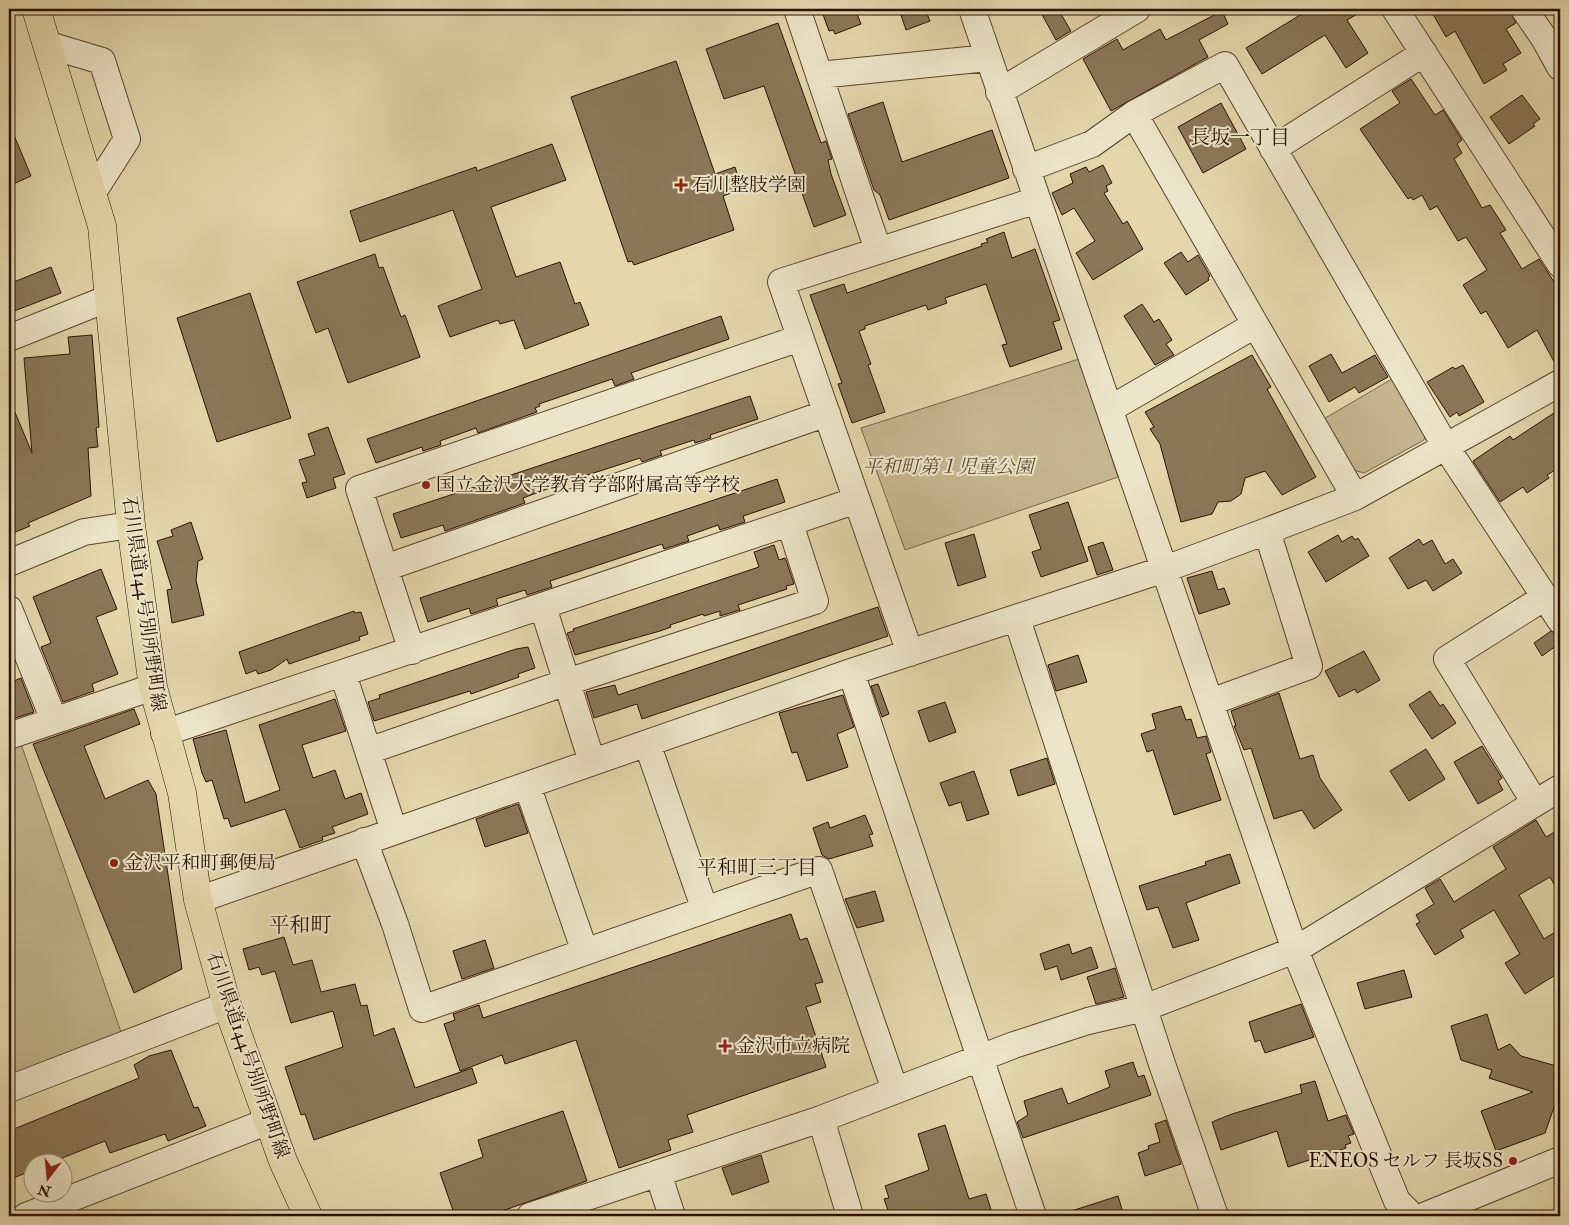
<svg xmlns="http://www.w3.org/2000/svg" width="1569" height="1225" font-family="'IM FELL Double Pica','Noto Serif JP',serif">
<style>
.green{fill:#c4b68f;stroke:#776448}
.building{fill:#8b7859;stroke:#2a1200}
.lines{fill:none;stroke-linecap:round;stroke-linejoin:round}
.minor-casing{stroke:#58432b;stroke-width:28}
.major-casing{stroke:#2a1200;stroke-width:29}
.minor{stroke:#ede5c9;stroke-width:26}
.major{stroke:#e4d7ac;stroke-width:28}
.poi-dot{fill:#8f2418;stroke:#ede5c9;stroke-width:2}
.labels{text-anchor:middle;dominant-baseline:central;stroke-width:4;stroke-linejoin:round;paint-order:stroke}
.poi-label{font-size:19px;fill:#2a1200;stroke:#ede5c9;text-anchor:start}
.park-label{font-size:19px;font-style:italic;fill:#604b32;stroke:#ede5c9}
.street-label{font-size:19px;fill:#2a1200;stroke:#ede5c9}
.neighbourhood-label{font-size:20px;fill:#2a1200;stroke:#ede5c9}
.quarter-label{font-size:21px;fill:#2a1200;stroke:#ede5c9}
</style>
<rect width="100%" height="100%" fill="#e4d7ac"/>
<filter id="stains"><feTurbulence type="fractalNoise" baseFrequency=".004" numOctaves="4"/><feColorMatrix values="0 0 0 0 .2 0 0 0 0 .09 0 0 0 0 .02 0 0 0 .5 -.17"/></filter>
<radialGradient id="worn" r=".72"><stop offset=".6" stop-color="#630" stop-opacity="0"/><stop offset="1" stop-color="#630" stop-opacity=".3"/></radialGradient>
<!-- green -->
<path class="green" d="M1079 359 1118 477 905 550 861 428Z
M1397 376 1427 426 1424 440 1364 473 1347 468 1322 420Z
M20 741 121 1032 9 1080V745Z"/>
<!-- building -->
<path class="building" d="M821 9H855L861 24 835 34 833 30 829 31Z
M899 9H925L930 21 906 30Z
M1039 9H1058L1071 31 1056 40Z
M1310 9H1366L1347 20 1368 53 1346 68 1325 35 1262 74 1246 48Z
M1430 9H1509L1516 23 1506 29 1521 53 1503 64 1507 70 1484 84 1455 31 1446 37Z
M1222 11 1228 24 1199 40 1208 57 1111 111 1083 59 1117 39 1123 50 1160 29 1166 40Z
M778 23 821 143 826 141 832 159 828 160 831 174 846 215 814 227 764 86 724 99 706 49Z
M676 61 715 174 735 167 742 189 723 196 734 230 634 265 632 261 628 262 571 97Z
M1411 79 1435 115 1443 110 1462 140 1457 144 1462 153 1454 159 1482 208 1490 205 1506 230 1500 233 1522 269 1539 259 1560 291V368L1558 369 1537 330 1508 348 1486 311 1481 314 1463 285 1487 270 1466 237 1458 241 1437 206 1430 210 1422 195 1413 200 1411 197 1408 199 1360 129 1400 103 1392 91Z
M1522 95 1540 119 1533 124 1535 126 1509 144 1490 117Z
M883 102 902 162 992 130 1009 178 889 220 880 195 874 190 848 114Z
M1221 103 1246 149 1203 173 1178 127Z
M9 123 31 176 9 186Z
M552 144 566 180 491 207 516 277 560 262 575 304 580 302 589 325 525 349 514 320 500 324 498 320 450 337 438 306 482 289 453 210 360 242 350 211 476 167 477 171Z
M1103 165 1112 183 1106 186 1108 191 1104 193 1123 224 1127 221 1143 249 1093 280 1076 253 1095 241 1074 208 1062 215 1052 193 1073 183 1070 174 1086 167 1089 172Z
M1004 232 1012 258 1035 249 1060 320 1053 322 1062 349 1010 367 1002 345 1007 344 986 284 945 298 947 303 928 310 926 305 865 326V329L859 331 871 364 868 365 885 412 852 423 838 384 842 383 810 295 844 284 847 293 982 246 981 244 988 242 986 239Z
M1181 252 1188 262 1198 255 1210 276 1208 278 1209 280 1186 295 1164 263Z
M375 254 379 268 383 267 401 317 405 315 420 357 348 383 328 328 316 333 297 282Z
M51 267 61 293 9 313V284Z
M250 293 291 418 217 442 177 318Z
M1142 304 1154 322 1159 319 1172 340 1166 344 1174 355 1155 365 1124 316Z
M721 316 729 339 631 373 634 379 615 386 612 379 539 404 540 406 535 408 537 412 478 433 476 428 440 441 441 445 423 451 422 447 376 463 367 439Z
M92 335 99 427 96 428 98 447 88 448 91 496 28 523 30 526 13 533 9 523V398L32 453 24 358 70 354 68 337Z
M1331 354 1342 373 1375 355 1388 377 1359 393 1355 387 1329 402 1309 366Z
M1252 355 1271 387 1267 389 1316 477 1282 495 1265 471 1245 478 1241 494 1231 501 1218 502 1212 514 1181 522 1160 444 1150 429 1154 427 1145 412Z
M1463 365 1484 402 1459 416 1457 412 1450 417 1427 382 1453 367 1455 369Z
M750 396 758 419 710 435 711 438 695 443 694 440 660 451 662 455 642 462 640 458 566 482 523 498 525 503 445 531 443 525 401 538 393 514Z
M1560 409V467L1547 475 1549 478 1527 493 1523 487 1500 502 1473 461 1510 436 1513 440Z
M328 427 345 474 333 478 336 488 307 498 302 483 307 482 299 460 315 455 308 434Z
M777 479 785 502 743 516 745 522 720 530 718 525 687 536 689 541 664 549 662 544 550 581 552 587 527 595 525 590 496 599 498 605 471 614 469 608 428 622 420 598Z
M1068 502 1088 561 1041 577 1032 552 1041 549 1029 515Z
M191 522 203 559 198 561 196 580 204 615 172 623 167 590 172 589 157 541 173 536 171 530Z
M974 534 986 577 958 586 945 543Z
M1338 535 1342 542 1352 536 1355 540 1358 538 1369 556 1326 582 1308 552Z
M1419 539 1423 545 1432 540 1445 564 1453 559 1462 573 1433 591 1426 580 1408 589 1389 558Z
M1103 542 1113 570 1097 575 1088 547Z
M774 545 779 560 785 558 786 560 794 584 786 586 787 589 738 605 740 610 720 616V611L704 616 703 614 670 625 671 627 660 631 575 655 567 633 574 631 573 629 759 567 754 552Z
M101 569 117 609 96 617 118 674 92 684 94 691 63 702 41 647 51 643 33 597Z
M1212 571 1218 590 1224 588 1230 604 1199 614 1187 578Z
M878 607 888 636 642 719 637 704 594 718 586 692 615 685 618 695Z
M354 611 355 613 361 612 368 634 359 637 360 640 289 664 287 659 271 670 258 674 256 670 246 674 239 652Z
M1551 631 1560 635V643L1542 656 1534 643Z
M528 647 535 668 518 674 519 677 471 694 470 691 374 721 368 702 380 698 379 695 516 649Z
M1364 651 1380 680 1357 693 1355 689 1339 697 1325 671Z
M1078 655 1087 682 1056 691 1048 665Z
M21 678 34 712 9 720V683Z
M878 684 889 714 882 717 871 686Z
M1430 691 1440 706 1443 704 1456 723 1432 739 1409 705Z
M1279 693 1300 759 1313 755 1320 778 1342 810 1314 829 1302 810 1274 819 1251 748 1244 750 1234 726H1236L1231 711Z
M843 695 854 727 837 734 848 767 807 781 797 752 792 753 779 713Z
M335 699 346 731 302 745 313 778 335 770 345 799 361 793 368 814 332 827 335 833 322 837 323 840 300 848 285 809 231 827 228 818 224 819 212 780 206 782 202 773 193 739 226 730 245 803 280 790 259 725Z
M945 702 956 732 929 742 918 711Z
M1181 706 1186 720 1191 719 1197 738 1206 736 1211 752 1206 754 1221 800 1174 815 1153 750 1147 752 1141 734 1156 729 1152 714Z
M134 709 140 724 84 746 105 799 148 780 156 794 182 969 134 993 33 744Z
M1482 746 1502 778 1498 781 1503 790 1478 804 1454 762Z
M1426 749 1445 779 1409 801 1390 771Z
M1047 758 1055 784 1018 796 1010 770Z
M974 771 989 814 967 821 961 802 949 806 940 783Z
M518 804 528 833 485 847 476 819Z
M865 815 873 834 869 835 873 846 829 859 822 855 813 828 828 822 830 828Z
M1536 820 1546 837 1560 829V895L1550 877 1519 895 1544 939 1560 929V972L1525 994 1505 963 1520 954 1494 910 1460 930 1464 937 1435 955 1416 924 1420 922 1416 915 1434 904 1425 888 1440 879 1454 902 1506 869 1493 847Z
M1230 854 1240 883 1186 903 1199 940 1173 948 1158 907 1147 910 1139 886 1206 865 1205 862Z
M875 891 884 921 857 928 845 899Z
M791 914 800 940 807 938 823 982 815 984 821 1002 806 1007 826 1067 687 1115 693 1132 668 1140 671 1150 619 1168 576 1040 505 1064 502 1055 460 1071 444 1024 455 1020 453 1014 479 1005 483 1018Z
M284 937 293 965 312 960 321 992 355 984 361 1006 367 1005 374 1036 394 1028 415 1088 472 1068 477 1083 314 1140 305 1114 301 1115 285 1067 343 1047 333 1011 291 1023 275 971 262 975 259 967 249 970 243 949Z
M485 940 494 968 462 979 453 951Z
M1069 944 1072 954 1091 947 1098 968 1061 980 1057 966 1045 970 1040 954Z
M1115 968 1124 997 1096 1004 1087 977Z
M1404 970 1412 997 1365 1009 1357 983Z
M1301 1004 1314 1037 1265 1053 1260 1040 1255 1042 1249 1022Z
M1487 1014 1498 1050 1510 1044 1521 1056 1560 1067V1090L1545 1133 1496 1151 1481 1111 1533 1092 1489 1078 1492 1070 1461 1060 1451 1026Z
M171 1050 194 1108 198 1107 206 1126 168 1141 165 1134 110 1153 105 1141 52 1162H32V1170L9 1180V1131L139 1078 134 1065 149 1056Z
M1133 1062 1138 1077 1144 1075 1151 1095 1023 1138 1017 1122 1028 1115 1024 1101 1062 1088 1068 1104 1110 1087 1105 1071Z
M1315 1081 1328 1121 1346 1115 1354 1134 1348 1136 1351 1143 1345 1145 1346 1148 1288 1167 1277 1131 1221 1150 1212 1122 1232 1114 1302 1093 1300 1085Z
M563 1111 587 1181 488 1216H455L440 1173 483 1157 478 1140Z
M1166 1120 1181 1164 1145 1176 1138 1153 1149 1149 1148 1146 1160 1142 1155 1124Z
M945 1125 969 1199 986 1194 993 1216H890L884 1199 889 1198 885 1186 929 1170 918 1134Z
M761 1155 769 1182 732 1195 722 1168Z
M1118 1196 1124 1216H1066L1065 1213Z"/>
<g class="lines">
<defs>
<path id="minor" d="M797 9 878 250
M972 9 1295 950 1397 1201 1412 1216
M1395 9 1560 264
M1524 9 1544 38 1560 67
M49 45 102 61 127 139 92 194
M819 75 988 58
M999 92 1137 9
M1134 114 1355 497
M1273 149 1424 53
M1026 169 1092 144 1134 114 1225 65 1446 447 1560 620
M9 338 109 298
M1110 409 1255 325
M9 563 84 532 131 525
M385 568 827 413
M543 607 592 762
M9 609 54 720
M1017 619 1162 1064 1215 1216
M412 651 359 489 800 338
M910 653 781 282 1037 200
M851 672 1033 1216
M343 674 394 831
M1211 702 1309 666 1267 531
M164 733 857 500
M9 736 153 687
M647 743 705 910
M368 751 567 682 815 601 790 524
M527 785 585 952
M1535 803 1447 659 1545 597
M364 841 395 924 422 1009 819 870 895 1090
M198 900 851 672 1165 569 1267 531 1355 497 1560 383
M9 1089 227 1005
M821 1119 850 1216
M658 1173 672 1216
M26 1216 269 1121
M530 1216 821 1119 1014 1045 1088 1021 1144 1008 1295 950 1560 788
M1424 1216 1560 1160"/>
<path id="major" d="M36 9 102 226 131 525 153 687 182 793 198 900 227 1005 283 1161 308 1216"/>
</defs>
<!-- minor casing -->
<use href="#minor" class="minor-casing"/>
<!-- major casing -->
<use href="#major" class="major-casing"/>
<!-- minor -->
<use href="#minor" class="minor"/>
<!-- major -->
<use href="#major" class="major"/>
</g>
<!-- markers -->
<g class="poi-dot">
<path d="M678.5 177.5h5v5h5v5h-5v5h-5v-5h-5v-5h5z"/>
<circle cx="426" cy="485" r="5"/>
<circle cx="114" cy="863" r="5"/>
<path d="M722.5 1038.5h5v5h5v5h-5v5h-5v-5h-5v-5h5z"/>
<circle cx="1513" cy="1161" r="5"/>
</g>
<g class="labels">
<!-- poi labels -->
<g class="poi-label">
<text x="692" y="185">石川整肢学園</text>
<text x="436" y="485">国立金沢大学教育学部附属高等学校</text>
<text x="124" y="863">金沢平和町郵便局</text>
<text x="736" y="1046">金沢市立病院</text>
<text x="1503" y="1161" text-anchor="end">ENEOS セルフ 長坂SS</text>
</g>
<!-- park labels -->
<g class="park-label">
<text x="948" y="467">平和町第１児童公園</text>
</g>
<!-- street labels -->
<g class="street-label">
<text transform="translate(144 604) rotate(82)">石川県道144号別所野町線</text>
<text transform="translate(248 1055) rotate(71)">石川県道144号別所野町線</text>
</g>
<!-- neighbourhood labels -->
<g class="neighbourhood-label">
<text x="1240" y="137">長坂一丁目</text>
<text x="757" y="867">平和町三丁目</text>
</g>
<!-- quarter labels -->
<g class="quarter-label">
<text x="300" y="925">平和町</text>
</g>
</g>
<!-- margin -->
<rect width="1569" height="1225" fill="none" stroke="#e4d7ac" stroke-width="30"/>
<rect x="10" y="10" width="1549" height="1205" fill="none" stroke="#2a1200" stroke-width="2.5"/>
<rect x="15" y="15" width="1539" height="1195" fill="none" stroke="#2a1200"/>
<!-- north arrow -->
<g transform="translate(48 1178) rotate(196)"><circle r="24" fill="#ede5c9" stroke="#9f9179"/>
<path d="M0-4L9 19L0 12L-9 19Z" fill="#8f2418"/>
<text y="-8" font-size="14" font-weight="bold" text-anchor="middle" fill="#2a1200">N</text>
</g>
<rect width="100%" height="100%" filter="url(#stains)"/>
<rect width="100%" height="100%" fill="url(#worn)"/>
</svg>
